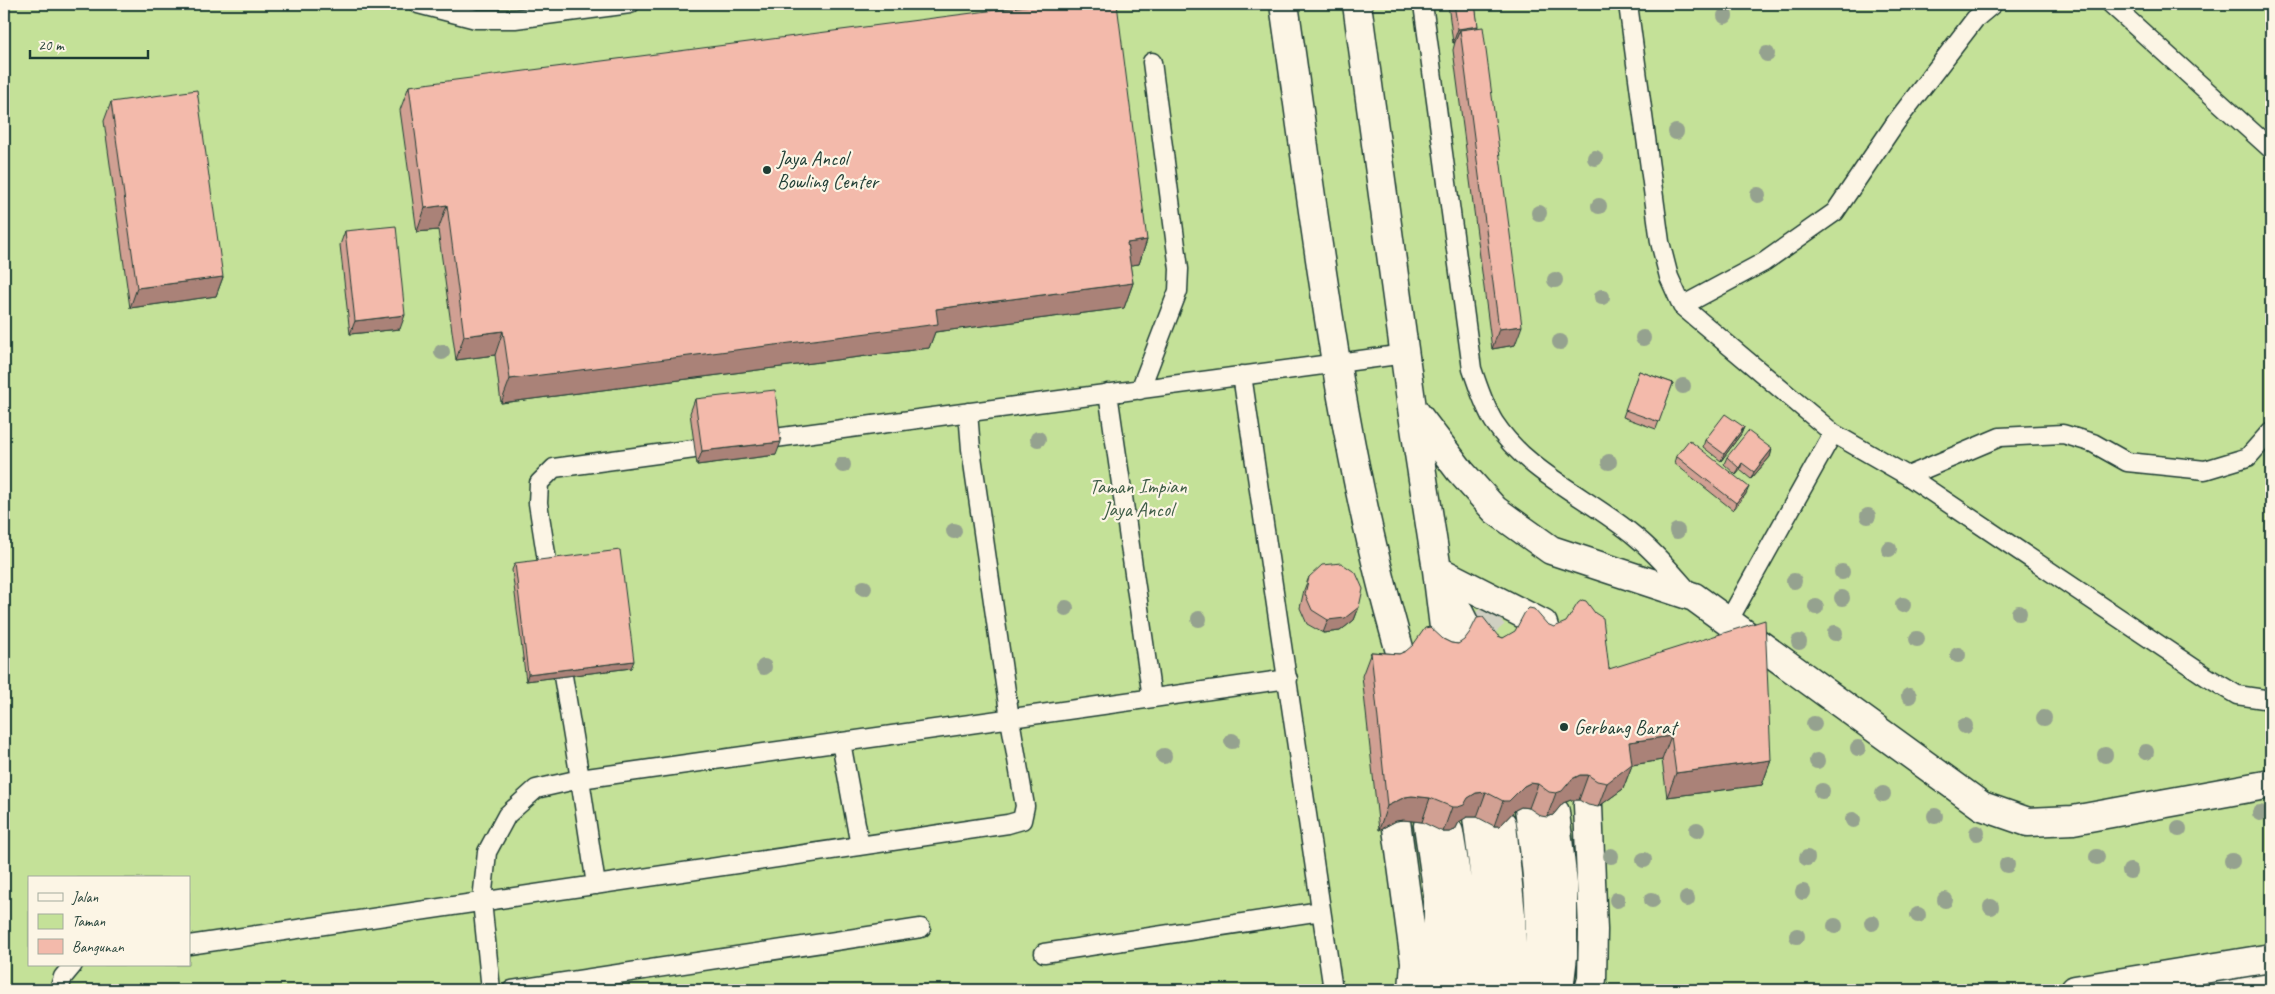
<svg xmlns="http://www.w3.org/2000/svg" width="2275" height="994" font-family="Caveat,sans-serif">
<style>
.green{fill:#c4e198;stroke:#728f66;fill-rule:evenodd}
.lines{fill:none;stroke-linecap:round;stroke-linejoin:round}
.street-tunnel{stroke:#d0d0c2;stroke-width:28;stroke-dasharray:28 14;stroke-linecap:butt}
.lane-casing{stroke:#1f3d34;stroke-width:21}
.street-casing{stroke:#1f3d34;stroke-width:31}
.secondary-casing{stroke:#1f3d34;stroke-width:31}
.lane{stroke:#fcf5e5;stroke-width:18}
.street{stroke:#fcf5e5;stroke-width:28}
.secondary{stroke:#fcf5e5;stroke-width:28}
.tree{fill:#95a28f}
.wall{fill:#d1a093;stroke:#1f3d34}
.shaded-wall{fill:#aa8278;stroke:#1f3d34}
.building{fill:#f3baab;stroke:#1f3d34}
.poi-dot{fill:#1f3d34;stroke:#fcf5e5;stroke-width:2}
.labels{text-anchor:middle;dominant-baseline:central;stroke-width:4.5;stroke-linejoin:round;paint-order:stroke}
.poi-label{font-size:20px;fill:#1f3d34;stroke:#fcf5e5;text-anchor:start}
.park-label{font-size:20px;fill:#405e48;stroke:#fcf5e5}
</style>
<rect width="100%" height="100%" fill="#fcf5e5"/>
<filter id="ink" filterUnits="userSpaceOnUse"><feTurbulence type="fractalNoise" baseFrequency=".02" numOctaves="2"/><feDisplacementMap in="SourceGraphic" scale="10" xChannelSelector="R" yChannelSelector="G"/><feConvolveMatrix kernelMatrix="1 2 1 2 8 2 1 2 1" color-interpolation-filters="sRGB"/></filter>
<g filter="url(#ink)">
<!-- green -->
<path class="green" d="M4 4H2271V958L2075 990H4ZM29 878H189V965H29Z"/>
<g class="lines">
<!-- street-tunnel -->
<path class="street-tunnel" d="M1448 581 1497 637 1499 649"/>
<defs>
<path id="lane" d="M418 4 476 19H515L630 4
M1423 4 1472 369C1478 386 1484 406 1494 422 1528 474 1590 498 1636 537 1657 554 1674 575 1692 595
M1628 4 1660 242 1669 277 1682 306 1833 433 1908 476 2207 677 2237 695 2271 700
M2111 4 2271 149
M1682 306 1764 262 1835 212 1896 122 1975 19 1993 4
M1242 375 1333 990
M1140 390 1178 291 1179 269 1152 62
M1108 393 1152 698
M775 438 1405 354
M1908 476 2000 437 2063 434 2093 443 2127 462 2205 470 2248 457 2271 431
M548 567 538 503 539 483 554 468 694 449
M1729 620 1833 433
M841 742 860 846
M596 885 580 779 1288 679
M189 945 1008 824 1022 820 1025 806 1010 719 971 449 968 412
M1044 953 1321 911
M59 990 63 977 73 965
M491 990 482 901 487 852 507 815 536 789 580 779 563 676
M512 990 921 928"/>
<path id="street" d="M1284 4C1316 224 1340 456 1405 668
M1357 4 1412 408 1437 570 1449 668
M1412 408 1460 471 1495 510 1551 550 1694 597 1982 806 2028 822 2073 820 2271 784
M1437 570 1543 624 1547 638
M1446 587 1474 642
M1588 805 1593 930 1592 979 1589 990
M1529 808C1537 868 1545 930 1535 990
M1555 812 1563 884V956L1559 990
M1477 817 1489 911 1491 939 1489 990
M1396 821 1415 962 1413 990
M1502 824 1511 915 1512 990
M1428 825 1438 894V990
M1449 832 1464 924 1462 990"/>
<path id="secondary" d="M2075 990 2271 958"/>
</defs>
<!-- lane casing -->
<use href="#lane" class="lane-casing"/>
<!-- street casing -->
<use href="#street" class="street-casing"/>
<!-- secondary casing -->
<use href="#secondary" class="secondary-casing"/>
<!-- lane -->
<use href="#lane" class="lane"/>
<!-- street -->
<use href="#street" class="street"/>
<!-- secondary -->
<use href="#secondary" class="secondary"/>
</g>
<!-- trees -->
<g class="tree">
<circle cx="1725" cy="16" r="8"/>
<circle cx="1767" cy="54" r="8"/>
<circle cx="1676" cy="132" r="8"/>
<circle cx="1595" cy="158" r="8"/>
<circle cx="1758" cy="195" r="8"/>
<circle cx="1599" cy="206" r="8"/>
<circle cx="1539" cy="213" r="8"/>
<circle cx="1555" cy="280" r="8"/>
<circle cx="1602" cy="297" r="8"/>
<circle cx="1643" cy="338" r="8"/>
<circle cx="1560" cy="342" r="8"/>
<circle cx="442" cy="352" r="8"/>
<circle cx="1683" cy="386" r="8"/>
<circle cx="1038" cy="439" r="8"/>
<circle cx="1609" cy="462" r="8"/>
<circle cx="843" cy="465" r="8"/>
<circle cx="1868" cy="516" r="8"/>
<circle cx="954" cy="531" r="8"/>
<circle cx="1677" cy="531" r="8"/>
<circle cx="1889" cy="549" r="8"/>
<circle cx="1842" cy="572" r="8"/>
<circle cx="1794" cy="581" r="8"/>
<circle cx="864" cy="588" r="8"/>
<circle cx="1842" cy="598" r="8"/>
<circle cx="1903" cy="605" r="8"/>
<circle cx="1816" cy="607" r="8"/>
<circle cx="1066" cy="608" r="8"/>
<circle cx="2019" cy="613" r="8"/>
<circle cx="1199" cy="619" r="8"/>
<circle cx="1835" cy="633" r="8"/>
<circle cx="1917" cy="639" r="8"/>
<circle cx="1799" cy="642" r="8"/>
<circle cx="1958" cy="655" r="8"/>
<circle cx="764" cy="667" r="8"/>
<circle cx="1909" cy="696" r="8"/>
<circle cx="2044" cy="718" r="8"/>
<circle cx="1814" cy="724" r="8"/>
<circle cx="1965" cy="726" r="8"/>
<circle cx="1232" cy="741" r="8"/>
<circle cx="1858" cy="748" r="8"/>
<circle cx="2146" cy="752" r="8"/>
<circle cx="2105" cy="755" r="8"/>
<circle cx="1164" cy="756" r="8"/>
<circle cx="1817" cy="761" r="8"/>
<circle cx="1822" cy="791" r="8"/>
<circle cx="1883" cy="794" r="8"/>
<circle cx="2260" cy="813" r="8"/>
<circle cx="1935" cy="816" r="8"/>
<circle cx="1853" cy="820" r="8"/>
<circle cx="2179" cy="829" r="8"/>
<circle cx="1697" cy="830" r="8"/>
<circle cx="1977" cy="833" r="8"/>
<circle cx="1611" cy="856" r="8"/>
<circle cx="2097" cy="857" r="8"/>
<circle cx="1807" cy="858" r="8"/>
<circle cx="1644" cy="860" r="8"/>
<circle cx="2232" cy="861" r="8"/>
<circle cx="2007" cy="865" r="8"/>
<circle cx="2130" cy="871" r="8"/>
<circle cx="1803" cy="892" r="8"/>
<circle cx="1687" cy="899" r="8"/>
<circle cx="1617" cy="900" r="8"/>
<circle cx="1652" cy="900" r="8"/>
<circle cx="1945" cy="900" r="8"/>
<circle cx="1991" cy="907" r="8"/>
<circle cx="1918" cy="915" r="8"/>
<circle cx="1872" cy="923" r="8"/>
<circle cx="1835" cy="926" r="8"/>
<circle cx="1797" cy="936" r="8"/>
</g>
<!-- wall -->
<path class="wall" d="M1448 4H1475L1515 345 1492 349 1453 50 1455 42 1453 43Z
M409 86 1147 240 1139 264 1130 265 1133 283 1124 308 935 332 929 348 501 403 495 355 456 360 438 230 417 232 400 110Z
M111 102 223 277 216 296 130 308 104 121Z
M345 231 400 329 350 334 340 245Z
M1639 371 1673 383 1656 429 1623 417Z
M695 399 776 455 697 465 690 413Z
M1744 427 1741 434 1721 461 1703 447 1705 440Z
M1772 449 1770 457 1751 479 1740 470 1736 475 1724 464 1727 457Z
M1676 456 1746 494 1733 510 1674 463Z
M515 563 631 668 526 681 512 570Z
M1309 577 1359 607 1354 620 1340 631 1323 633 1307 624 1300 608 1304 590Z
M1547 624 1609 669 1771 760 1762 785 1667 797 1662 760 1632 765 1623 789 1598 807 1588 805 1579 800H1571L1563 803 1553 815 1547 817 1541 816 1529 808 1521 807 1515 810 1500 826H1494L1477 817H1467L1459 822 1455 830 1449 832H1443L1422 822 1403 820 1396 821 1379 830 1362 676 1371 652 1399 654 1443 639 1451 643 1458 644 1498 636 1503 638Z"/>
<!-- shaded-wall -->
<path class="shaded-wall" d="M1478 26 1473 40 1460 30 1455 42 1453 43 1458 29Z
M447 205 438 230 417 232 425 208Z
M1147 240 1139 264 1118 267 1127 243Z
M223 277 216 296 130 308 137 288Z
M1133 283 1124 308 935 332 929 348 501 403 510 379 936 309Z
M405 315 400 329 350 334 355 321Z
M1522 326 1515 345 1492 349 1499 329Z
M503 331 495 355 456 360 464 336Z
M1744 427 1741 434 1721 461 1724 454Z
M781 442 776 455 697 465 702 451Z
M1772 449 1770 457 1751 479 1754 472Z
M1742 463 1740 470 1736 475 1739 468Z
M1749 487 1746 494 1733 510 1736 503Z
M1359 607 1354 620 1340 631 1323 633 1328 620Z
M634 661 631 668 526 681 528 674Z
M1671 736 1662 760 1632 765 1623 789 1598 807 1607 783 1629 742Z
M1771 760 1762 785 1667 797 1676 773Z
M1580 775H1588L1579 800H1571L1563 803 1553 815 1547 817 1556 793 1572 779Z
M1530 783 1538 784 1529 808 1521 807 1515 810 1500 826H1494L1503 801 1524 786Z
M1486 792 1477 817H1467L1459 822 1455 830 1449 832H1443L1452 807 1476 793Z
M1412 796 1430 798 1422 822 1403 820 1396 821 1379 830 1387 806 1405 797Z"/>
<!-- building -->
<path class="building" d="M1042 4H1117L1147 240 1127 243 1133 283 936 309 938 324 510 379 503 331 464 336 447 205 425 208 409 86Z
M1454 4H1475L1478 26 1458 29Z
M1483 27 1522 326 1499 329 1460 30Z
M197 90 223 277 137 288 111 102Z
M396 226 405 315 355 321 345 231Z
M1639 371 1673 383 1659 422 1625 410Z
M775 390 781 442 702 451 695 399Z
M1725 414 1744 427 1724 454 1705 440Z
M1748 431 1772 449 1754 472 1742 463 1739 468 1727 457Z
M1689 440 1749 487 1736 503 1676 456Z
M620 550 634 661 528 674 515 563Z
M1341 563 1356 573 1363 589 1359 607 1345 618 1328 620 1312 610 1305 594 1309 577 1322 565Z
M1582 600 1586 601 1595 613 1603 618 1609 669 1765 620 1771 760 1676 773 1671 736 1629 742 1632 764 1607 783 1597 781 1588 775H1580L1572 779 1562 791 1556 793 1549 792 1538 784 1530 783 1524 786 1509 801H1503L1486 792 1476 793 1468 798 1464 805 1458 807H1452L1430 798 1412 796 1405 797 1387 806 1371 652 1399 654 1406 651 1413 645 1425 628 1430 627 1443 639 1451 643 1458 644 1464 640 1470 632 1477 618 1483 617 1498 636 1503 638 1515 631 1525 612 1529 608 1534 609 1547 624 1554 627 1566 622 1578 603Z
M25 986 26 990H4V989Z"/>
</g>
<!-- markers -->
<g class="poi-dot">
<circle cx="767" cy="170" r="5"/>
<circle cx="1564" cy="727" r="5"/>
</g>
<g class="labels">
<!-- poi labels -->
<g class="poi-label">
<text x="777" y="158">Jaya Ancol<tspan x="777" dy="23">Bowling Center</tspan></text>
<text x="1574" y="727">Gerbang Barat</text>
</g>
<!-- park labels -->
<g class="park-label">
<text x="1138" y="486">Taman Impian<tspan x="1138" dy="23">Jaya Ancol</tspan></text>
</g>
</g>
<!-- margin -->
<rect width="2275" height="994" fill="none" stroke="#fcf5e5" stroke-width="20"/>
<rect x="10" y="10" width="2255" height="974" fill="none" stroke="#1f3d34" stroke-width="2" filter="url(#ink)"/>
<!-- legend -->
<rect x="28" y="876" width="162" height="90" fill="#fcf5e5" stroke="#a4ab9e"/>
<rect x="38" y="893" width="25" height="8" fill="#fcf5e5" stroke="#a4ab9e"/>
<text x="72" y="902" font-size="15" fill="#1f3d34">Jalan</text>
<rect x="38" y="914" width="25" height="15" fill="#c4e198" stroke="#a4ab9e"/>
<text x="72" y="926" font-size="15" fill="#1f3d34">Taman</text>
<rect x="38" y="939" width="25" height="15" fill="#f3baab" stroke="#a4ab9e"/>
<text x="72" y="952" font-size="15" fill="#1f3d34">Bangunan</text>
<!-- scale -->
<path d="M30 50v8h118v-8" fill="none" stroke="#1f3d34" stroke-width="2.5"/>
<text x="38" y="50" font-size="15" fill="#1f3d34" stroke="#fcf5e5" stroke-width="4" paint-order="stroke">20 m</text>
</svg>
